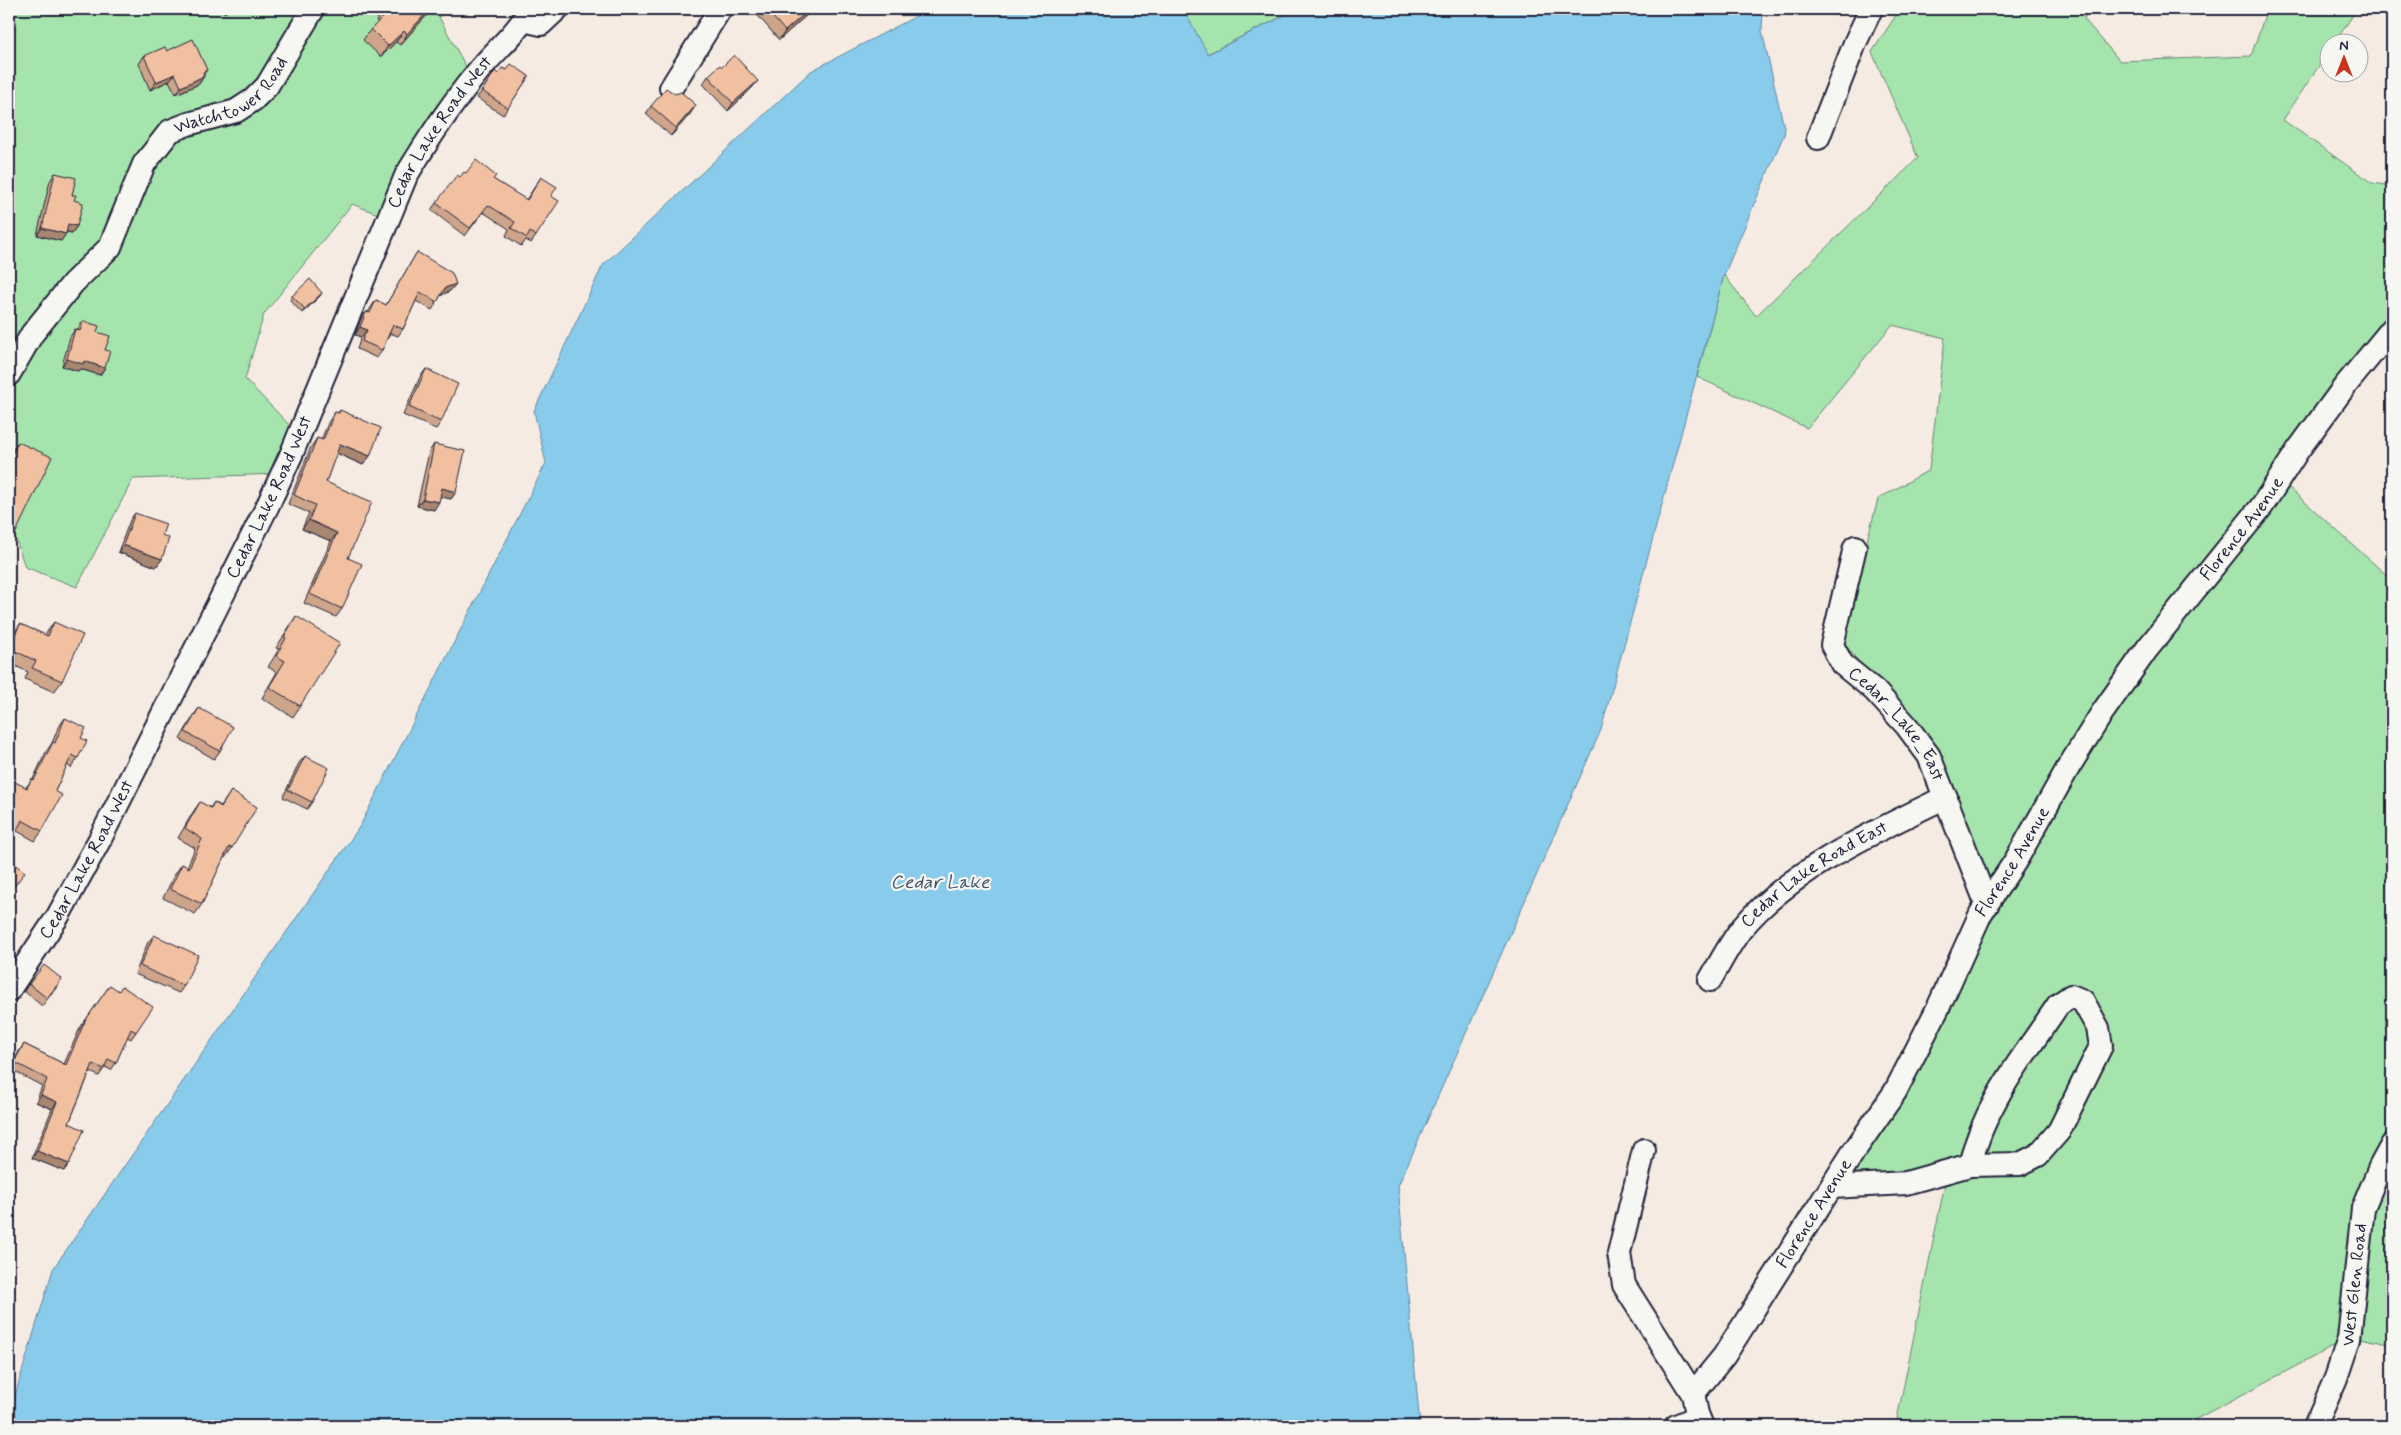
<svg xmlns="http://www.w3.org/2000/svg" width="2401" height="1435" font-family="Mynerve,sans-serif">
<style>
.green{fill:#a5e5ad;stroke:#648474}
.water{fill:#89cbea;stroke:#6087a4}
.lines{fill:none;stroke-linecap:round;stroke-linejoin:round}
.minor-casing{stroke:#22223b;stroke-width:26}
.minor{stroke:#f6f6f2;stroke-width:22}
.wall{fill:#cea58a;stroke:#22223b}
.shaded-wall{fill:#a88670;stroke:#22223b}
.building{fill:#f0c0a0;stroke:#22223b}
.labels{text-anchor:middle;dominant-baseline:central;stroke-width:4.5;stroke-linejoin:round;paint-order:stroke}
.street-label{font-size:18px;fill:#22223b;stroke:#f6f6f2}
.water-label{font-size:19px;font-style:italic;fill:#415570;stroke:#f6f6f2}
</style>
<rect width="100%" height="100%" fill="#f5ebe2"/>
<filter id="ink" filterUnits="userSpaceOnUse"><feTurbulence type="fractalNoise" baseFrequency=".02" numOctaves="2"/><feDisplacementMap in="SourceGraphic" scale="10" xChannelSelector="R" yChannelSelector="G"/><feConvolveMatrix kernelMatrix="1 2 1 2 8 2 1 2 1" color-interpolation-filters="sRGB"/></filter>
<g filter="url(#ink)">
<!-- green -->
<path class="green" d="M9 9H449L439 17 472 78 386 217 352 204 264 314 245 379 296 432 280 474 133 479 77 587 25 567 9 518Z
M1176 9H1297L1207 54 1198 37Z
M1900 9H2088L2084 19 2120 61 2251 56 2267 9H2357L2335 42H2328V52L2283 120 2372 183 2392 186V326L2277 477 2392 580V1345L2353 1336 2183 1426H1909L1897 1419 1946 1178 1834 1188 1986 904 1928 747 1841 640 1878 499 1929 470 1945 338 1892 325 1807 428 1697 377 1724 275 1756 316 1918 158 1872 52Z"/>
<!-- water -->
<path class="water" d="M930 9H1183L1208 54 1297 9H1763L1762 31 1785 132 1724 275 1601 730 1398 1186 1420 1426H9V1415L53 1269 360 826 546 463 534 411 603 265 811 71Z"/>
<g class="lines">
<defs>
<g id="minor">
<path d="M524 20 541 24 557 9"/>
<path d="M671 88 720 9"/>
<path d="M1818 138 1855 43 1871 9"/>
<path id="s1" d="M9 374 32 334 73 283 110 247 144 164 170 131 188 124 236 111 253 100 267 86 313 9"/>
<path id="s2" d="M1855 547 1832 645 1842 664 1874 690 1906 725 1929 756 1987 905"/>
<path id="s3" d="M1710 980C1720 963 1730 943 1742 928 1791 869 1878 830 1946 797"/>
<path id="s4" d="M9 990 58 916 100 839 268 505 291 455 406 176C427 141 450 106 476 74 493 52 517 34 530 9"/>
<path d="M1644 1150 1619 1253 1624 1285 1693 1394"/>
<path d="M1832 1187 1906 1183 1970 1165 2020 1164 2038 1155 2059 1131 2101 1046 2098 1028 2083 1001 2071 996 2058 1005C2024 1056 1984 1104 1970 1165"/>
<path d="M1676 1426 1698 1417"/>
<path id="s5" d="M1702 1426 1697 1414 1693 1394 1724 1356 1854 1151 1895 1092 1938 1008 1981 913 2016 860 2068 768 2102 713 2147 649 2262 506 2298 450 2345 386 2392 329"/>
<path id="s6" d="M2315 1426 2336 1378 2349 1339 2363 1208 2380 1167 2392 1145"/>
</g>
</defs>
<!-- minor casing -->
<use href="#minor" class="minor-casing"/>
<!-- minor -->
<use href="#minor" class="minor"/>
</g>
<!-- wall -->
<path class="wall" d="M219 9H229L225 13Z
M383 9H431L427 15 400 45 396 42 381 57 363 40 371 29 378 23 376 21 384 10Z
M754 9H812L810 12 779 40 753 10Z
M167 51 207 70 204 74V76L199 84 176 94 169 81 150 90 139 64 144 56Z
M506 70 529 76 503 115 477 98 495 71 498 74Z
M708 76 752 88 728 111 703 84Z
M651 106 691 113 671 136 646 114Z
M55 173 72 195 74 200 77 226 72 233 66 232 61 241 37 235 50 181Z
M466 173 493 179 526 200 541 177 551 196 536 236 531 243 526 240 521 246 506 236 509 229 483 212 465 236 431 210 436 203Z
M417 252 450 291 441 295 432 310 416 301 403 329 398 336 390 333 382 350 377 358 357 349 361 337 355 335 361 319 366 312H368L376 300 386 305Z
M292 296H320L302 313 290 300Z
M83 321 97 332 105 350 100 375 80 369 78 371 62 366 70 337 75 329 77 330Z
M426 369 441 422 436 429 403 415 420 377Z
M340 410 370 456 363 465 336 453 326 482 348 558 342 609 336 617 304 603 331 541 302 529 309 513 288 504 311 447 317 438 321 440 329 421 335 412 338 413Z
M18 442 9 547V458L13 449Z
M434 444 456 492 451 499 440 496 434 510 417 506 429 452Z
M135 513 162 559 156 567 118 552 130 520Z
M296 616 300 706 293 717 262 698 277 672 268 667 279 649 276 648Z
M54 622 62 681 54 692 25 679 28 672 9 663V643L13 635 20 624 45 635Z
M199 708 220 751 214 759 180 739 194 715Z
M65 718 81 738 78 758 71 768 67 765 55 791 42 831 35 841 17 831 10 840 9 839V779L25 788 33 779 46 752 52 743 58 728Z
M305 756 312 802 307 809 283 797 299 763Z
M231 791 232 848 225 858 224 857 202 904 195 914 163 898 175 874 182 864 187 867 195 848 178 838 193 812 200 802 210 808 214 802 221 806Z
M154 935 184 986 179 993 135 974 148 942Z
M29 984 57 987 42 1006 24 991Z
M110 985 136 1032 131 1039 127 1037 116 1063 111 1070 105 1067 99 1076 90 1072 69 1123 64 1171 32 1158 52 1109 36 1102 42 1086 10 1069 19 1051 24 1044 64 1064 80 1028Z"/>
<!-- shaded-wall -->
<path class="shaded-wall" d="M430 9H431L427 15 400 45 407 34Z
M810 9H812L810 12 779 40 785 31Z
M404 31 396 42 381 57 388 46Z
M175 74 169 81 150 90 156 82Z
M204 76 199 84 176 94 181 87Z
M758 81 752 88 728 111 733 103Z
M696 105 691 113 671 136 676 128Z
M68 224 77 226 72 233 63 231Z
M42 228 66 234 61 241 37 235Z
M456 284 450 291 440 296 445 288Z
M322 293 320 296 302 313 305 309Z
M360 327 367 330 361 337 355 335Z
M67 359 84 361 105 368 100 375 80 369 78 371 62 366Z
M340 444 370 456 363 465 334 452Z
M442 488 456 492 451 499 436 496Z
M423 499 439 502 434 510 417 506Z
M309 520 337 533 331 541 302 529Z
M123 545 162 559 156 567 118 552Z
M41 1095 57 1102 52 1109 36 1102Z
M37 1151 69 1164 64 1171 32 1158Z"/>
<!-- building -->
<path class="building" d="M385 9H430L407 34 404 31 388 46 371 29 387 13 384 10Z
M766 9H810L785 31Z
M193 39 207 70 203 72 204 76 181 87 175 74 156 82 144 56 165 47 167 51Z
M734 55 758 81 733 103 708 76 720 65 722 67Z
M511 64 529 76 508 108 482 91 495 71 498 74 502 68 507 70Z
M666 88 675 94 681 92 696 105 676 128 651 106Z
M476 160 496 176 493 179 527 200 541 177 557 187 551 196 559 201 536 236 530 232 527 238 511 228 515 222 488 205 470 228 436 203 457 175 460 177 464 172 466 173Z
M55 173 76 178 72 195H76L74 200 83 203 77 226 68 224 66 234 42 228Z
M417 252 452 273 456 284 445 288 437 302 420 292 403 329 393 325 382 350 362 341 367 330 360 327 366 312 370 313 376 300 386 305Z
M310 279 322 293 305 309 292 296Z
M83 321 99 326 97 332 110 336 105 350 110 351 105 368 84 361 83 364 67 359 75 329 80 331Z
M426 369 458 384 441 422 409 407Z
M340 410 381 428 370 456 340 444 326 482 372 502 348 558 362 564 342 609 310 594 337 533 309 520 315 505 294 495 317 438 323 440 335 412 339 413Z
M18 442 52 457 9 547V461Z
M434 444 465 451 456 492 442 488 439 502 423 499Z
M135 513 166 524 162 535 169 538 162 559 123 545Z
M296 616 340 643 300 706 269 687 285 661 276 656 286 638 284 637Z
M54 622 83 635 62 681 32 668 36 661 9 648 20 624 48 636Z
M199 708 233 727 220 751 185 732Z
M65 718 86 728 81 738 87 741 78 758 72 755 55 791 62 795 42 831 22 820 17 830 9 826V779L27 788 32 778 34 780 53 742 55 743Z
M305 756 329 768 312 802 288 790Z
M231 791 257 807 232 848 229 847 202 904 170 889 182 864 189 868 202 839 185 828 200 802 211 808 214 802 221 807Z
M9 860 25 872 9 893Z
M154 935 198 955 184 986 140 966Z
M44 965 62 979 47 998 29 984Z
M110 985 119 991 122 986 153 1007 136 1032 131 1029 116 1063 108 1059 104 1069 93 1064 69 1123 84 1130 69 1164 37 1151 57 1102 41 1095 47 1079 14 1062 24 1044 66 1065 85 1021Z"/>
</g>
<g class="labels">
<!-- street labels -->
<g class="street-label">
<text stroke="none"><textPath href="#s1" startOffset="368">Watchtower Road</textPath></text>
<text stroke="none"><textPath href="#s4" startOffset="962">Cedar Lake Road West</textPath></text>
<text stroke="none"><textPath href="#s4" startOffset="558">Cedar Lake Road West</textPath></text>
<text stroke="none"><textPath href="#s5" startOffset="1061">Florence Avenue</textPath></text>
<text stroke="none"><textPath href="#s2" startOffset="204">Cedar_Lake_East</textPath></text>
<text stroke="none"><textPath href="#s4" startOffset="152">Cedar Lake Road West</textPath></text>
<text stroke="none"><textPath href="#s5" startOffset="656">Florence Avenue</textPath></text>
<text stroke="none"><textPath href="#s3" startOffset="152">Cedar Lake Road East</textPath></text>
<text stroke="none"><textPath href="#s5" startOffset="251">Florence Avenue</textPath></text>
<text stroke="none"><textPath href="#s6" startOffset="148">West Glen Road</textPath></text>
</g>
<!-- water labels -->
<g class="water-label">
<text x="940" y="882">Cedar Lake</text>
</g>
</g>
<!-- margin -->
<rect width="2401" height="1435" fill="none" stroke="#f6f6f2" stroke-width="30"/>
<rect x="15" y="15" width="2371" height="1405" fill="none" stroke="#22223b" stroke-width="2" filter="url(#ink)"/>
<!-- north arrow -->
<g transform="translate(2344 58)"><circle r="24" fill="#f6f6f2" stroke="#a1a1a9"/>
<path d="M0-4L9 19L0 12L-9 19Z" fill="#c8321e"/>
<text y="-8" font-size="14" font-weight="bold" text-anchor="middle" fill="#22223b">N</text>
</g>
</svg>
